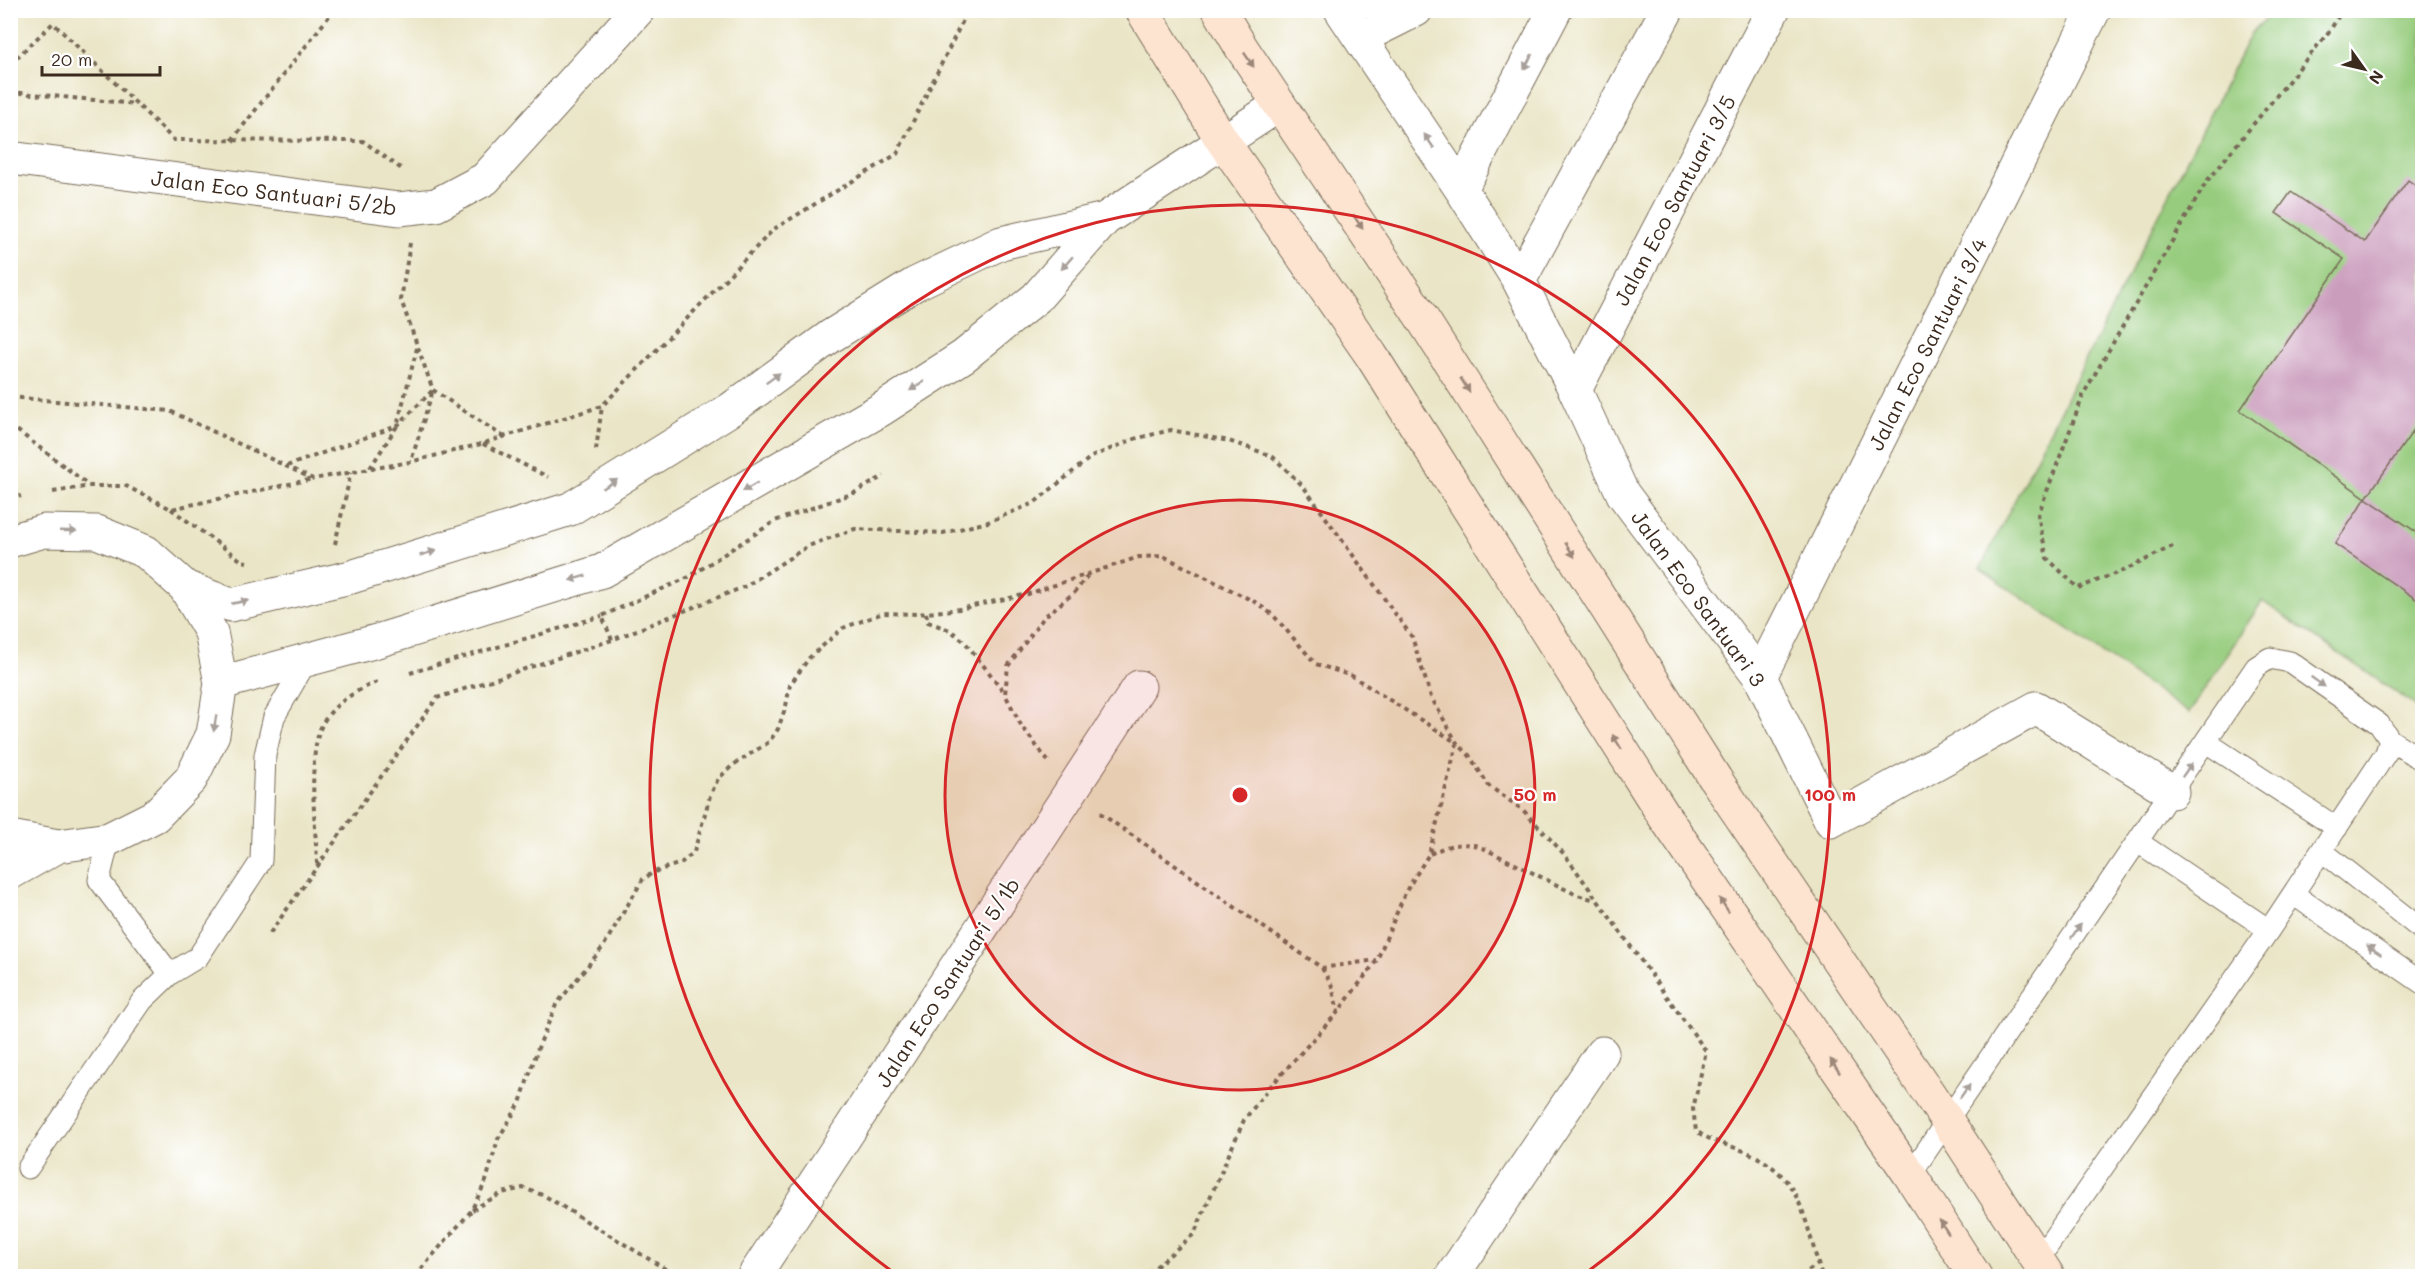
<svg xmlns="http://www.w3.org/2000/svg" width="2433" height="1287" font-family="Mali,sans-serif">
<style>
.green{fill:#97cc7e;stroke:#697b4e;stroke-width:1.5}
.building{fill:#cb9dbd}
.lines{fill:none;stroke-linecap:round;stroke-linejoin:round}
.lane-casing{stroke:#786b59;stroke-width:23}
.street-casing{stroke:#786b59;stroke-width:35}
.secondary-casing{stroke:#786b59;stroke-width:35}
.path{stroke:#786b59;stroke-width:4;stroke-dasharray:4.5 4.5;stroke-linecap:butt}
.lane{stroke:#fff;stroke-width:21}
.street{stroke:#fff;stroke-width:33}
.secondary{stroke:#fde4d1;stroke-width:33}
.oneway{fill:#9c8778}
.oneway2{fill:#a79f9a}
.ring{fill:none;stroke:#d62828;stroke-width:3}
.labels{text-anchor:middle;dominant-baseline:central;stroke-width:4.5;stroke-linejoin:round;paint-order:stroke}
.street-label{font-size:21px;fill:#3b2a1e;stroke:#fff}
.centre{fill:#d62828;stroke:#fff;stroke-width:3}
.ring-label{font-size:18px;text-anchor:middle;font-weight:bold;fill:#d62828;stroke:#fff;stroke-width:4.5;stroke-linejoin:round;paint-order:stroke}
</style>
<rect width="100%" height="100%" fill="#fff"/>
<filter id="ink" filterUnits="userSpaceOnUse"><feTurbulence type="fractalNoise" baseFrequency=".0167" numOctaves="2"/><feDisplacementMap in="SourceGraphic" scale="12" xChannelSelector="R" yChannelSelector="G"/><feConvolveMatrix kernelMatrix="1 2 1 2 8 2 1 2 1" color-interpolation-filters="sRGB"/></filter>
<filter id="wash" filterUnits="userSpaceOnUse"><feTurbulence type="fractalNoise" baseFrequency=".008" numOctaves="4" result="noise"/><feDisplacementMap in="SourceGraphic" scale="24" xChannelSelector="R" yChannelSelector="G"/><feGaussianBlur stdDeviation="1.35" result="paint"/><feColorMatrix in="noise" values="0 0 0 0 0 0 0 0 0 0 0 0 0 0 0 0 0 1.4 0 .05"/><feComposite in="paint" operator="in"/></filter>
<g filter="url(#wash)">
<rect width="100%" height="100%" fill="#eae5c6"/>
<!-- green -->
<path class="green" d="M2274 11H2422V710L2262 601 2189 713 1980 569 2251 33Z"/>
<g id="blocks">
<!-- building -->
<path class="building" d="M2408 180 2422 190V418L2366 498 2422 536V603L2335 544 2366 498 2240 410 2344 259 2276 213 2291 192 2365 242Z"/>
</g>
</g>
<g filter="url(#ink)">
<use href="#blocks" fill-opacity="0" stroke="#786b59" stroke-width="1.5"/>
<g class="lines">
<defs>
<path id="lane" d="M2390 740 2422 760
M2206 742 2337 828
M109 839 99 880 170 974
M2138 842 2269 930
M2322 851 2422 930
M2293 894 2422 983
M28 1168 142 1001 170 974 198 957 261 861 265 755 274 717 307 660
M1910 1175 2256 667 2270 658 2290 662 2379 724 2390 740 2386 753 2269 930 2038 1260"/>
<path id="street" d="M1341 10 1461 189 1519 281 1575 390 1623 494 1760 677 1831 821 2036 708 2172 792
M1360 38 1416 10
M10 158 399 209 436 205 485 179 638 10
M1461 189 1555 10
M1519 281 1667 10
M1575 390 1773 10
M10 541 44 531 97 532 146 552 185 587 211 632 221 683 213 734 191 779 155 816 109 839 58 846 10 837
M185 587 231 605 351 577 570 509 731 409 831 336 915 284 1001 243 1105 219
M1760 677 2094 10
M221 683 377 641 602 571 882 409 964 356 1036 298 1105 219 1279 105
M10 873 58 846
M754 1276 1139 687
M1452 1276 1602 1053"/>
<path id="secondary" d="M1142 10 1222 140 1371 355 1664 816 1910 1175 1975 1276
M1219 10 1241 47 1420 315 1716 780 1946 1119 2048 1276"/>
</defs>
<!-- lane casing -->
<use href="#lane" class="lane-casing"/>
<!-- street casing -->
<use href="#street" class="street-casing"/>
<!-- secondary casing -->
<use href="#secondary" class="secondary-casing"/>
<!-- path -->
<path class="path" d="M10 64 53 23 174 140 363 141 403 170
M10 92 136 104
M232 140 334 10
M410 243 401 300 433 390 504 437
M10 397 170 411 313 479 410 462 481 444 602 406 774 229 897 154 968 10
M10 425 90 486H126L171 509 313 479
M483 444 548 477
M596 450 602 406
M287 466 397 426 433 390 411 461
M370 468 397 426 417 348
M53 492 90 486
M10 499 21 496
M171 509 242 561 247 562
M335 544 351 472
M2173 546 2127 569 2078 588 2047 558 2038 515 2084 393 2207 181 2331 29 2342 10
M926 613 928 622 950 630 965 642 1005 693
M612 640 602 616 689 577 775 521 854 493 884 476
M410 673 602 616
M1048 761 1022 727 1005 694 1008 666 1044 617 1075 592 1088 575
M1100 813 1322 968 1376 960
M1430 854C1448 845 1459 842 1479 846L1577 895 1596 900
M317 864C316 828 307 760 321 727 330 706 356 690 377 682
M270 933 437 698 612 640 746 586 808 546 855 529 943 533 988 522 1034 503 1091 457 1134 439 1171 430 1229 441 1272 456 1303 486 1412 637 1431 697 1457 743 1469 755 1489 786 1523 810 1565 855 1706 1051 1693 1109 1696 1131C1715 1144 1732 1145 1751 1154 1805 1179 1805 1226 1822 1276
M1322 968 1332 986 1338 1012
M472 1210 502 1193 523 1188 545 1196 677 1276
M415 1276 471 1211 486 1181 498 1139 520 1103 538 1048 556 1005 603 947 643 879 654 872 681 863 694 852 710 796 718 779 733 765 769 742 778 729 786 706 790 685 809 658 843 628 883 613 919 614 959 609 1028 594 1139 557 1163 556 1255 602 1273 615 1316 664 1352 676 1457 743 1429 854 1406 891 1377 960 1338 1012 1269 1088 1244 1120 1194 1234 1145 1276
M1801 1276 1818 1264"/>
<!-- lane -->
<use href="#lane" class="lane"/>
<!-- street -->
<use href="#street" class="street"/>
<!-- secondary -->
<use href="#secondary" class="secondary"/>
</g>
<!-- one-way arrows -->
<defs><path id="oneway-solid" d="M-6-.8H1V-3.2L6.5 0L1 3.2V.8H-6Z" transform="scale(1.5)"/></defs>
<g class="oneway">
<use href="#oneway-solid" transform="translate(1249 60) rotate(56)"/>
<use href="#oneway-solid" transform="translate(1358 222) rotate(56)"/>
<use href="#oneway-solid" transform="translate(1465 385) rotate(57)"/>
<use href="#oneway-solid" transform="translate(1570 550) rotate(57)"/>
<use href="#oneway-solid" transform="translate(1617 742) rotate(-122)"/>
<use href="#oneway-solid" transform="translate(1724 905) rotate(-124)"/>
<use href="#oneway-solid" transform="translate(1835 1066) rotate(-124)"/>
<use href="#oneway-solid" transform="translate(1944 1227) rotate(-123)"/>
</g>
<g class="oneway2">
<use href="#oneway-solid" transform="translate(1528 62) rotate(118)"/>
<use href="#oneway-solid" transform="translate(1429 141) rotate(-124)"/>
<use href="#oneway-solid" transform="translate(1067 263) rotate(131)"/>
<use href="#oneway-solid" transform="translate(773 378) rotate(-36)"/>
<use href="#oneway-solid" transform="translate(917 386) rotate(147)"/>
<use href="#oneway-solid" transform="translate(610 484) rotate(-32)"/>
<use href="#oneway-solid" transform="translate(750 487) rotate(150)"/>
<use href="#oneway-solid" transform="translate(68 531) rotate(2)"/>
<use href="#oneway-solid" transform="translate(428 553) rotate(-17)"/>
<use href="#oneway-solid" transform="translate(578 578) rotate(163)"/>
<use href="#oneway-solid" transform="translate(240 602) rotate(-11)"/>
<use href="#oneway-solid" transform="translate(2318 682) rotate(35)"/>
<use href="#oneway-solid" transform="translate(215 723) rotate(99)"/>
<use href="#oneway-solid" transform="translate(2187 770) rotate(-55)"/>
<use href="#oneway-solid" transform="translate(2076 931) rotate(-55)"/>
<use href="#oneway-solid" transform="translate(2374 950) rotate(-146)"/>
<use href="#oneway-solid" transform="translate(1965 1091) rotate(-55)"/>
</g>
</g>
<!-- distance rings -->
<circle cx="1240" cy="795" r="295" fill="#d62828" fill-opacity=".12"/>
<g class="ring">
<circle cx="1240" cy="795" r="295"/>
<path d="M897 1275A590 590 0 1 1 1583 1275"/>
</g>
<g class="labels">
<!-- street labels -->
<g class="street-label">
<text transform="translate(274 192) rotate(7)">Jalan Eco Santuari 5/2b</text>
<text transform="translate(1674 200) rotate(-62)">Jalan Eco Santuari 3/5</text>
<text transform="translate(1927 344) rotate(-63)">Jalan Eco Santuari 3/4</text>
<text transform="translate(1699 598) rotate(54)">Jalan Eco Santuari 3</text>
<text transform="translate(947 982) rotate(-57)">Jalan Eco Santuari 5/1b</text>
</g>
</g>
<circle cx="1240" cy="795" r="9" class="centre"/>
<g class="ring-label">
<text x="1535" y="801">50 m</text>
<text x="1830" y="801">100 m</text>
</g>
<!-- margin -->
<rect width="2433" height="1287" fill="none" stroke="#fff" stroke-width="36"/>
<!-- north arrow -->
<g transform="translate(2364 69) rotate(124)" stroke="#ffffff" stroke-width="4.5" paint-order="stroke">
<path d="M0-4.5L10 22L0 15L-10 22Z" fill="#3b2a1e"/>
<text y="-9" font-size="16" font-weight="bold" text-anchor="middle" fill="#3b2a1e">N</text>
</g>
<!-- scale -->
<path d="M42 66v9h118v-9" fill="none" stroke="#3b2a1e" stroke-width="3"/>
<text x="51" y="66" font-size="18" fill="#3b2a1e" stroke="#ffffff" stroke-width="4.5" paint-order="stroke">20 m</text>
</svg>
